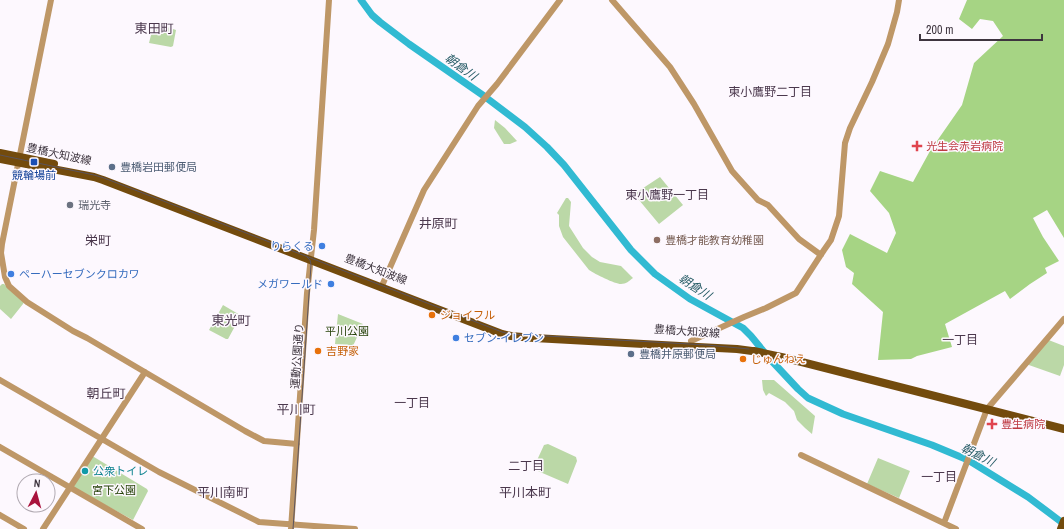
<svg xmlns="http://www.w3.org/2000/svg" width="1064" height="529" font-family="'Archivo Narrow','Noto Sans JP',sans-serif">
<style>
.green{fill:#bbd8a7}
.forest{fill:#a6d484}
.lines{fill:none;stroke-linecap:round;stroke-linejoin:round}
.river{stroke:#31bad2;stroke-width:7}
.tertiary{stroke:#be9767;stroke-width:6}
.primary{stroke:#734b0d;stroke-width:8}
.tram{stroke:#5b535c;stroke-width:1}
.health-dot{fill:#e0444e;stroke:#fdf8fe;stroke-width:1.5}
.transit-dot{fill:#1a4fb4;stroke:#fdf8fe;stroke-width:1.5}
.service-dot{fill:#5c6f8a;stroke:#fdf8fe;stroke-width:1.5}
.worship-dot{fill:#6b7280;stroke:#fdf8fe;stroke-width:1.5}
.education-dot{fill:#8d6e63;stroke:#fdf8fe;stroke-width:1.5}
.shop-dot{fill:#3f7fe0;stroke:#fdf8fe;stroke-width:1.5}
.food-dot{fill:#e8710a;stroke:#fdf8fe;stroke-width:1.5}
.culture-dot{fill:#0f9aa8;stroke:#fdf8fe;stroke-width:1.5}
.labels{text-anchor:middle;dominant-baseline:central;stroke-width:3;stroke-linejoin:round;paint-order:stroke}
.health-label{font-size:11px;fill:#be3a42;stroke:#fdf8fe;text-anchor:start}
.street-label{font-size:11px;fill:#3e353f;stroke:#fdf8fe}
.service-label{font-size:11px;fill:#4e5e75;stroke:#fdf8fe;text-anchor:start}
.transit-label{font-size:11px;fill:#164399;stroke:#fdf8fe}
.worship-label{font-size:11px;fill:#5b616d;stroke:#fdf8fe;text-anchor:start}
.education-label{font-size:11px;fill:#785e54;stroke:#fdf8fe;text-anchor:start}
.shop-label{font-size:11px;fill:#366cbe;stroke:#fdf8fe;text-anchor:end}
.food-label{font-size:11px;fill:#c56008;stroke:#fdf8fe;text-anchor:start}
.park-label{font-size:11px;fill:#264209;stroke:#fdf8fe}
.culture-label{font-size:11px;fill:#0d838f;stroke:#fdf8fe;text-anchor:start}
.water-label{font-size:12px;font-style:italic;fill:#275c67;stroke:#fdf8fe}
.neighbourhood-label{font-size:12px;fill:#4b384d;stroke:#fdf8fe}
.quarter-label{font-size:13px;fill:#4b384d;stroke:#fdf8fe}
</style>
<rect width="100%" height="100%" fill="#fdf8fe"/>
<!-- green -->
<path class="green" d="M154 23 176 30 173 46 171 47 149 43Z
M495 120 505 128 517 141 510 144H504L494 128Z
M660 177 683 205 659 224 634 194Z
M566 198H568L571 202 569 226 583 248 592 257 600 262 621 266 633 278C629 281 626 284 621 284 615 284 595 274 589 270L563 237 559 226V215L557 213Z
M2 284H4L24 302 23 304 11 319 0 309V286Z
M223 305 240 315V317L228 339H226L209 330Z
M338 314 363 324 353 346 335 344Z
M1046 339 1064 346V365L1060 376 1026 364Z
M762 380H774L815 416 812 434 805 428 797 420 794 411 785 402 769 393 766 396 763 390Z
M548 444 576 457 577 461 568 484 533 469 544 445Z
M92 457H94L147 489 148 491 133 520 74 488V486Z
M878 458 910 471 899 498 867 484Z"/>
<!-- forest -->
<path class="forest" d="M967 0H1064V238L1047 210 1033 218 1043 237 1059 261 1045 268 1047 273 1030 284 1010 299 1005 291 945 324 952 347 917 356 911 359 878 360 883 312 852 284 854 273 846 267 842 250 850 234 887 253 896 233 889 213 870 191 880 171 913 182 930 151 962 105 974 63 1003 36 993 21 980 19 972 29 959 19Z"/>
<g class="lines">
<!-- river -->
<path class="river" d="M361 0 372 15 380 22 409 44 484 96 525 127 547 147 564 165 631 250 655 274 690 299 743 328 751 336 769 358 798 389 808 398 843 414 932 445 968 460 1028 497 1064 524"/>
<!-- tertiary -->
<path class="tertiary" d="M51 0 2 244 1 253 5 277 9 286 27 302 73 331 87 338 245 431 264 441 297 444
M612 0 670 67 694 104 732 171 758 200 768 205 799 239 821 255
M381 288 424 190 478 106 497 84 560 0
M691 341 744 317 766 308 796 293 824 250 831 240 839 216 845 143 850 128 872 82 888 44 897 12 899 0
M0 380 159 472 259 522 355 529
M0 447 142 529
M801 455 956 529
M0 515 24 529
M944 523 987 409 1064 319
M43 529 145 372
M291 529 307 293 314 230 329 0"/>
<!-- primary -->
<path class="primary" d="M0 153 54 164
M0 159 94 177 103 180 502 334 511 336 534 338 698 347 737 349 752 351H754L786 358 1064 429
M1061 529 1064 521"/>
<!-- tram -->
<path class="tram" d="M0 155 94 175 104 178 502 332 511 334 707 345 749 349
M293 529 311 265 310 260 307 257"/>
</g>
<!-- markers -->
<g class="health-dot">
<path d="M915 140h4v4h4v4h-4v4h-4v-4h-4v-4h4z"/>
<path d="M990 418h4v4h4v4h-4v4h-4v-4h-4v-4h4z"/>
</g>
<rect class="transit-dot" x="30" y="158" width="8" height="8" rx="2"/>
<g class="service-dot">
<circle cx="112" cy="167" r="4"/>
<circle cx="631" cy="354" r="4"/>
</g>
<circle class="worship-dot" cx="70" cy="205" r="4"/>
<circle class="education-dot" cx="657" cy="240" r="4"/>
<g class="shop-dot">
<circle cx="322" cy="246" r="4"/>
<circle cx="11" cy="274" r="4"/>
<circle cx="331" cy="284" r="4"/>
<circle cx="456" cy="338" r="4"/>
</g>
<g class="food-dot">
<circle cx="432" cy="315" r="4"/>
<circle cx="318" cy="351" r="4"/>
<circle cx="743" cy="359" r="4"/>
</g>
<circle class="culture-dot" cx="85" cy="471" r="4"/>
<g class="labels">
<!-- health labels -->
<g class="health-label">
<text x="926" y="146">光生会赤岩病院</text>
<text x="1001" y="424">豊生病院</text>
</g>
<!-- street labels -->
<g class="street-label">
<text transform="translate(59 154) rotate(12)">豊橋大知波線</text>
<text transform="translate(376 269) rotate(21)">豊橋大知波線</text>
<text transform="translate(687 331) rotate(4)">豊橋大知波線</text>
<text transform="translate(297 356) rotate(-86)">運動公園通り</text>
</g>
<!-- service labels -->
<g class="service-label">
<text x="120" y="167">豊橋岩田郵便局</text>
<text x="639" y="354">豊橋井原郵便局</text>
</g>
<!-- transit labels -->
<g class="transit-label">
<text x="34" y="175">競輪場前</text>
</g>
<!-- worship labels -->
<g class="worship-label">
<text x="78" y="205">瑞光寺</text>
</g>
<!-- education labels -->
<g class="education-label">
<text x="665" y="240">豊橋才能教育幼稚園</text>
</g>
<!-- shop labels -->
<g class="shop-label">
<text x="314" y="246">りらくる</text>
<text x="19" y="274" text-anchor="start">ペーハーセブンクロカワ</text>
<text x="323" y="284">メガワールド</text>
<text x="464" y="338" text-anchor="start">セブン-イレブン</text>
</g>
<!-- food labels -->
<g class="food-label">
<text x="440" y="315">ジョイフル</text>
<text x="326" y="351">吉野家</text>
<text x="751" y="359">じゅんねえ</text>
</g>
<!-- park labels -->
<g class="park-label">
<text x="347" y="331">平川公園</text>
<text x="114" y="490">宮下公園</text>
</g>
<!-- culture labels -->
<g class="culture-label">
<text x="93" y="471">公衆トイレ</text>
</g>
<!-- water labels -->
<g class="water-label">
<text transform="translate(461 67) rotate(36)">朝倉川</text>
<text transform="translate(695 287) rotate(33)">朝倉川</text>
<text transform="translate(978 455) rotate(27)">朝倉川</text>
</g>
<!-- neighbourhood labels -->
<g class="neighbourhood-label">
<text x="770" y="92">東小鷹野二丁目</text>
<text x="667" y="195">東小鷹野一丁目</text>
<text x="960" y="340">一丁目</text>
<text x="412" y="403">一丁目</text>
<text x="526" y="466">二丁目</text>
<text x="939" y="477">一丁目</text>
</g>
<!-- quarter labels -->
<g class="quarter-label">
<text x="154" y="28">東田町</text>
<text x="438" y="223">井原町</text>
<text x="98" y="240">栄町</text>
<text x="231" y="320">東光町</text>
<text x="106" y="393">朝丘町</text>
<text x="296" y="409">平川町</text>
<text x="223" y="492">平川南町</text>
<text x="525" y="492">平川本町</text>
</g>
</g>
<!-- north arrow -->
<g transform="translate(36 493) rotate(6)"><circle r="19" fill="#fdf8fe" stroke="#b1aab2"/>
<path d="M0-3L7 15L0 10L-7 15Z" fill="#a9133d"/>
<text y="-6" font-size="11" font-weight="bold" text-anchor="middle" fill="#3e353f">N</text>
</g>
<!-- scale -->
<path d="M920 34v6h122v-6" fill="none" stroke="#3e353f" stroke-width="2"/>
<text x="926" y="34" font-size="12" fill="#3e353f" stroke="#fdf8fe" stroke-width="3" paint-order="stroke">200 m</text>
</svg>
